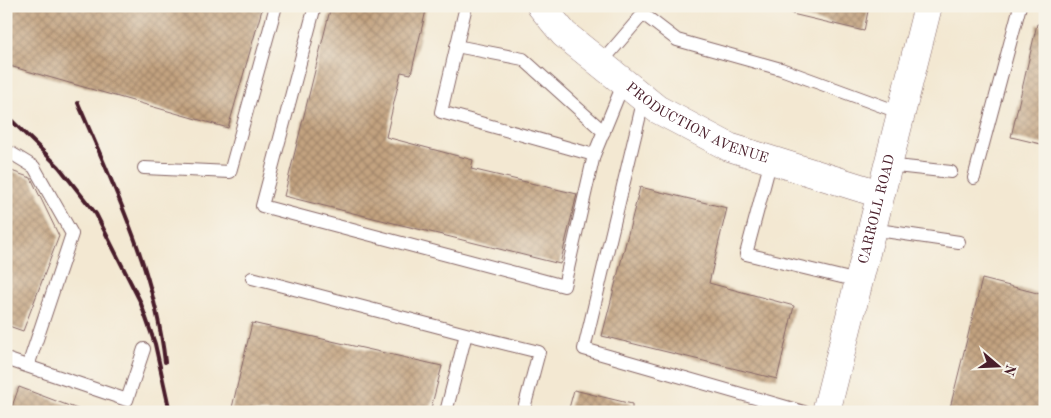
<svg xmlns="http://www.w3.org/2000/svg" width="1051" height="418" font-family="'Old Standard TT',serif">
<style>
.building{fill:url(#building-cross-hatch)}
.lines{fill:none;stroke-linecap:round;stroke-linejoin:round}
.service-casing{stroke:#856565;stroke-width:14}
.tertiary-casing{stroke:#856565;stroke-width:29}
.secondary-casing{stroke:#856565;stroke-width:29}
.service{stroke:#fff;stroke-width:12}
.tertiary{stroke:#fff;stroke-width:28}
.secondary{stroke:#fff;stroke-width:28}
.rail{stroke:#4a1f2b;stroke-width:4}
.labels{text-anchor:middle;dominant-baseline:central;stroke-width:4;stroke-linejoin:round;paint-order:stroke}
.street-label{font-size:14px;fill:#4a1f2b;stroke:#f7f3e8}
</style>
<defs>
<pattern id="building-cross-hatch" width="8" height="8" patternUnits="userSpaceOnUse" patternTransform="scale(1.25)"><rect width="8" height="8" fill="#c3a380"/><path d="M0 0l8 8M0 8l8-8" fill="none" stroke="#a08469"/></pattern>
</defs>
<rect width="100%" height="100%" fill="#f7f3e8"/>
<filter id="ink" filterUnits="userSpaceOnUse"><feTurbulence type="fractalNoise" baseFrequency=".02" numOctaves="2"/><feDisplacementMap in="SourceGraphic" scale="10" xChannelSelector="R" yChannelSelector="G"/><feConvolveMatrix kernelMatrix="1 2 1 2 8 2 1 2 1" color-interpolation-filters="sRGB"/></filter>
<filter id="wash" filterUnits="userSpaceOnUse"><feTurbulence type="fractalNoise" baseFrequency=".0096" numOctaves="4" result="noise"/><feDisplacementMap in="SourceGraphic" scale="20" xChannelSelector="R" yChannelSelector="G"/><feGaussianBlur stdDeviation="1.12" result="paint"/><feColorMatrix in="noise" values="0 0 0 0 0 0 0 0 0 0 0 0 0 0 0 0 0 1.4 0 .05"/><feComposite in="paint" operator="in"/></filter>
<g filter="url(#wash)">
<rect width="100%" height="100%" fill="#f3e8d2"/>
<g id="blocks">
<!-- building -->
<path class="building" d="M6 6H263L228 128 6 65Z
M331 6H427L411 74 401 72 386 137 473 160 471 169 577 194 560 264 284 196Z
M792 6H869L864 31 792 14Z
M1037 24 1045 25V145L1011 137Z
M6 169 31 178 59 236 23 331 6 325Z
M640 187 727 208 709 283 794 306 777 379 602 336Z
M982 279 1045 295V412H949Z
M252 323 442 366 430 412H231Z
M19 387 80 410V412H10Z
M574 390 632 404V412H568Z"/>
</g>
</g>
<g filter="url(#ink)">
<use href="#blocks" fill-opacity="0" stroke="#856565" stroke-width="1"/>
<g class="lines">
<defs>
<path id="service" d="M315 6 262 206 564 286 594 155
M466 6 441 112 594 155 624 82
M645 6 643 14 677 40 781 69 901 113
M456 46 523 59 604 132
M601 63 643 14
M644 98 584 349 804 412
M6 150 34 167 72 234 28 366
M771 160 746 254 858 281
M887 165 951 172
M144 168 230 172 276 6
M974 178 1020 6
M871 229 959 242
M252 278 466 334 446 412
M466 334 539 352 523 412
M6 359 127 400 144 349"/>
<g id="tertiary">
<path id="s1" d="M541 6 564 34 657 109 729 147 880 194"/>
</g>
<g id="secondary">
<path id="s2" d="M826 412 928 6"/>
</g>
</defs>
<!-- service casing -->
<use href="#service" class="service-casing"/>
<!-- tertiary casing -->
<use href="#tertiary" class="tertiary-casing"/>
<!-- secondary casing -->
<use href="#secondary" class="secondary-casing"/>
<!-- service -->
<use href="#service" class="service"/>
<!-- tertiary -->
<use href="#tertiary" class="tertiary"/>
<!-- secondary -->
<use href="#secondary" class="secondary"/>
<!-- rail -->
<path class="rail" d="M78 103C114 187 155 271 165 362
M6 115 59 167 96 214 140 301 155 344 170 412"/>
</g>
</g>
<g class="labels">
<!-- street labels -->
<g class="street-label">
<text stroke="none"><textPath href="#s1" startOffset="198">PRODUCTION AVENUE</textPath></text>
<text stroke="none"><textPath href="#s2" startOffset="209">CARROLL ROAD</textPath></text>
</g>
</g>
<!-- margin -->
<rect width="1051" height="418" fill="none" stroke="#f7f3e8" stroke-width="25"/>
<!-- north arrow -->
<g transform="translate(998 366) rotate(109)" stroke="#f7f3e8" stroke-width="4" paint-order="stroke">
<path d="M0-4L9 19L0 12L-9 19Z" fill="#4a1f2b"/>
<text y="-8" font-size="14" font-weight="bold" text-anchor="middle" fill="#4a1f2b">N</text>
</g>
</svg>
